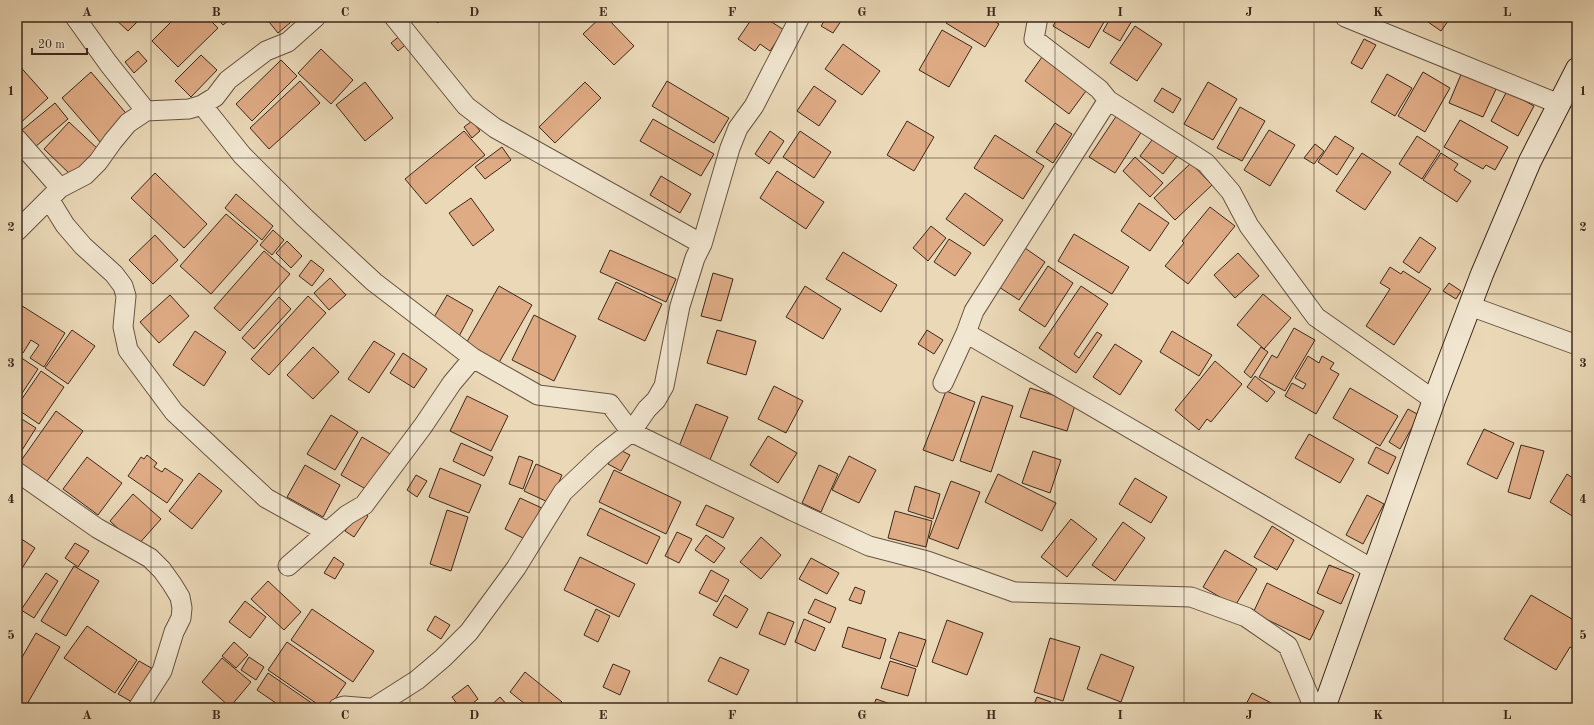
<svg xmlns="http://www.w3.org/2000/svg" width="1594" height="725" font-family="'Old Standard TT',serif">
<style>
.building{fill:#dfab85;stroke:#3c281c}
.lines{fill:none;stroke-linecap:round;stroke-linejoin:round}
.street-casing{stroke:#685443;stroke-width:21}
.secondary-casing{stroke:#3c281c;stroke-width:24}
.street{stroke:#f1e6d0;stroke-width:19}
.secondary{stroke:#f1e6d0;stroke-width:22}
.grid{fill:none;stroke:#3c281c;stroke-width:1;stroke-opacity:0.55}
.neatline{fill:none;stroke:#3c281c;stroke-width:1.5}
.grid-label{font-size:13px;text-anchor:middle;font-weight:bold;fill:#3c281c}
</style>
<rect width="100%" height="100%" fill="#ead8b7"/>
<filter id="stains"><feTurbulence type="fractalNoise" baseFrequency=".005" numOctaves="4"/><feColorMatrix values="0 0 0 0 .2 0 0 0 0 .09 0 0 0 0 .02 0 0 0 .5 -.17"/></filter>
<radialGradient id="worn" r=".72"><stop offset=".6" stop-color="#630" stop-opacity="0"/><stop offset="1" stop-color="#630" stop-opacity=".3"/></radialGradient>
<!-- building -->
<path class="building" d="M113 17H142L128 31Z
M176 17H207L218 28 178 67 152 41Z
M216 17H233L223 25Z
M265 17H297L278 33Z
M431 17H444L438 23Z
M601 17H606L634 46 614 65 583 34Z
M753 17H764L784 30 770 51 760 44 755 51 738 39Z
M827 17H836L841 21 833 33 821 26Z
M950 17H987L999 24 985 47 946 23Z
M1058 17H1107L1089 48 1053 26Z
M1111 17H1129L1133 19 1120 41 1103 31Z
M1431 17H1451L1441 31 1428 22Z
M1135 26 1162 44 1137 81 1110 63Z
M942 30 972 47 949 87 919 70Z
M402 34 409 42 398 51 391 43Z
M1364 39 1376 45 1362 69 1351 63Z
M843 44 880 71 862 95 825 69Z
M321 49 353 80 331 104 298 73Z
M138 51 147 61 134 73 125 62Z
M201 55 217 70 191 97 175 81Z
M1042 57 1086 91 1069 114 1025 81Z
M281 60 297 76 252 121 236 104Z
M17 63 48 98 17 126Z
M91 72 130 118 101 143 62 98Z
M1423 72 1450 88 1425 132 1398 116Z
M1462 72 1497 87 1483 117 1449 103Z
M1387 74 1412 88 1395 116 1371 102Z
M300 81 320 103 269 149 250 128Z
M667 81 729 118 714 143 652 106Z
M365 82 393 118 365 141 336 105Z
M585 82 601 98 555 143 539 127Z
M1208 82 1237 99 1213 140 1184 124Z
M814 86 836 101 819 126 797 111Z
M1162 88 1181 99 1173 113 1154 101Z
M1507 91 1534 106 1518 136 1491 121Z
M55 103 68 119 35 147 22 130Z
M1240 107 1265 121 1242 161 1217 148Z
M1117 115 1142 131 1115 173 1089 157Z
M653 119 714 154 701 176 640 141Z
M1460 120 1508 147 1495 170 1486 165 1483 169 1444 147Z
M472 121 480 131 472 138 464 127Z
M907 121 934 137 914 171 887 155Z
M69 122 100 151 74 178 44 149Z
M1055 123 1072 134 1053 163 1036 152Z
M1269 130 1295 145 1270 186 1244 170Z
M464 131 485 155 426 204 405 179Z
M770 131 784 141 769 164 755 154Z
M800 131 831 152 814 178 783 157Z
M1158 132 1181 151 1163 174 1140 156Z
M995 135 1044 166 1023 199 974 168Z
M1335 136 1354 148 1337 175 1318 162Z
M1417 136 1440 151 1422 179 1399 164Z
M1315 144 1324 151 1314 164 1304 158Z
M502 147 511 160 485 179 475 167Z
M1362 153 1391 172 1365 210 1336 191Z
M1441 153 1458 164 1454 170 1471 181 1457 202 1423 180Z
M1135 157 1163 183 1150 197 1123 171Z
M1191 163 1212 185 1175 220 1154 198Z
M777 171 824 202 806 229 760 198Z
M155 173 207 224 184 248 131 198Z
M661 176 691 194 680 213 650 195Z
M965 193 1003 220 984 246 946 219Z
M236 194 273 226 262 240 225 208Z
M471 198 494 230 473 246 449 213Z
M1139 203 1169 223 1150 251 1121 231Z
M1210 207 1235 226 1188 284 1165 266 1184 243 1182 241Z
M226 214 258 241 211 294 180 266Z
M931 226 946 238 928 261 913 248Z
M273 230 284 240 272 255 260 245Z
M1074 234 1129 267 1112 294 1058 261Z
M155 235 178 260 153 284 129 260Z
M1420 237 1436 248 1419 273 1403 262Z
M949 239 971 253 955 276 934 262Z
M287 241 302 256 291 268 276 253Z
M1025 248 1045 262 1019 300 999 287Z
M610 250 676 279 666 302 600 272Z
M264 251 290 274 240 331 214 308Z
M843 252 897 285 881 312 826 279Z
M1238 253 1259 276 1235 298 1214 275Z
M311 260 324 270 312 286 299 276Z
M1048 266 1073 283 1045 327 1019 310Z
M1390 267 1401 274 1403 271 1431 289 1394 345 1366 326 1390 289 1380 283Z
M713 273 733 279 721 321 701 316Z
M330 278 346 295 329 310 314 293Z
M616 282 662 304 645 341 598 319Z
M1449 283 1461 291 1456 299 1443 291Z
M499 286 532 305 497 366 464 347Z
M805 286 841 309 823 339 786 317Z
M1081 286 1108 304 1074 354 1079 358 1097 332 1102 335 1076 373 1039 348Z
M1263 294 1291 318 1264 349 1237 325Z
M170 295 189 316 159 343 140 322Z
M447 295 473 310 457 340 430 324Z
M308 296 326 313 269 375 251 359Z
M279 297 291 309 254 349 242 338Z
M19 304 65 333 44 367 30 358 39 345 31 340 23 353 17 349V307Z
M534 315 576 336 554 381 512 360Z
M1294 328 1315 340 1285 391 1259 377 1272 355 1277 358Z
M72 330 95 346 68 384 45 368Z
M717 330 756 341 746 375 707 363Z
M927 330 943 340 934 354 918 344Z
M195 331 226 352 204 386 173 365Z
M1172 331 1212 355 1199 376 1160 352Z
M374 341 395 354 369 393 348 379Z
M1115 344 1142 361 1120 395 1093 377Z
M313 347 339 372 313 399 287 375Z
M1261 347 1268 352 1251 378 1244 372Z
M403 353 427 369 414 388 390 373Z
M17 355 38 369 17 401Z
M1308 356 1319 363 1322 356 1334 363 1330 369 1339 374 1316 414 1285 396 1292 383 1303 389 1306 384 1295 378Z
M1215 361 1242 384 1211 422 1207 419 1199 430 1175 410Z
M41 371 64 387 39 424 17 409V406Z
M1255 376 1275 392 1267 402 1247 387Z
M774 386 803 401 786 433 758 419Z
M1030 388 1076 402 1067 431 1020 417Z
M1350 388 1398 416 1380 446 1333 418Z
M946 391 975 402 953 461 923 450Z
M467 396 508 416 491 451 450 431Z
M982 396 1013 406 991 472 960 461Z
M696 404 728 417 709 462 678 449Z
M1408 409 1419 415 1400 449 1389 442Z
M56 411 83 431 45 484 18 465Z
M331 415 358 432 335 470 307 454Z
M17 416 36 428 17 458Z
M1484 429 1514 443 1497 479 1467 464Z
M1309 434 1354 459 1340 483 1295 458Z
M768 436 797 453 778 483 750 465Z
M362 437 392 455 371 492 341 475Z
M461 443 493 457 484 476 453 461Z
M1521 445 1544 451 1530 499 1508 492Z
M1376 447 1396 457 1388 474 1368 463Z
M616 448 630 455 621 471 608 464Z
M1033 451 1061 460 1050 493 1022 483Z
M147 455 157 463 154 467 162 472 165 468 183 480 167 503 128 476 141 457 144 459Z
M519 456 533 461 523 489 509 484Z
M849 456 876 470 859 503 832 490Z
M87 457 122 483 98 515 63 489Z
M536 464 562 475 550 503 524 491Z
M305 465 340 485 323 517 287 497Z
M819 465 838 474 821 512 802 503Z
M440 468 481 485 469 513 429 497Z
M614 470 681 502 666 534 599 502Z
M199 473 222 491 192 529 169 511Z
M998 474 1056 503 1042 531 985 502Z
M1567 474 1577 481V519L1550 502Z
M416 475 427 481 417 497 407 490Z
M1135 478 1167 497 1151 523 1119 504Z
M951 481 980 492 958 549 929 538Z
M915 486 940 494 933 519 908 511Z
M133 494 161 519 137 546 110 521Z
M1367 495 1384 504 1363 544 1346 535Z
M520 498 544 509 529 541 505 529Z
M706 505 734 518 723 538 696 525Z
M600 508 660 537 647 564 587 535Z
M359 510 368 516 354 537 345 531Z
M447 510 468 517 451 571 430 564Z
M895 511 932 521 926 547 888 538Z
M1071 519 1097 539 1067 577 1041 557Z
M1123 522 1145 538 1115 581 1092 565Z
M1272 526 1294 540 1277 570 1254 557Z
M677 532 692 539 679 563 665 556Z
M706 535 725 548 714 563 695 550Z
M17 536 35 548 17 576Z
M761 537 781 555 761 579 740 562Z
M75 543 89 551 78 567 65 558Z
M1225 550 1257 569 1235 606 1203 587Z
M334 557 344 564 335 579 324 573Z
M580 557 635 584 619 617 564 590Z
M811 558 839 573 827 594 799 579Z
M1329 565 1354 575 1341 604 1317 593Z
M74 566 99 581 66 636 41 621Z
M711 570 729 580 717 602 699 593Z
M46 573 58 581 34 618 21 610Z
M268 581 301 612 284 630 251 599Z
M1267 583 1324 611 1310 640 1253 613Z
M855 587 865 591 861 604 849 600Z
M725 595 748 609 737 628 713 615Z
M1531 595 1577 622V651L1570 647 1556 670 1504 639Z
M815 599 836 608 830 623 808 613Z
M245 601 266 617 250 638 229 622Z
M312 609 374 651 353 682 291 640Z
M596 609 610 616 598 642 584 635Z
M768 612 794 622 785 645 759 634Z
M435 616 450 625 441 639 427 630Z
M804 619 825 628 815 651 795 642Z
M947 620 983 633 967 675 932 662Z
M87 626 137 660 115 693 64 658Z
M848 627 886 639 880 659 842 647Z
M899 632 926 640 917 667 890 658Z
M36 633 60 647 26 706 17 701V666Z
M1050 638 1080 647 1063 701 1034 692Z
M234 642 248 655 236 668 222 656Z
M287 642 346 683 329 708H323L268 670Z
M1101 654 1134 667 1121 702 1087 689Z
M249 657 264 667 256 680 241 670Z
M720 657 749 670 737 695 708 681Z
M222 658 251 682 230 707 202 682Z
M139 661 153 669 132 702 118 694Z
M890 661 916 669 908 696 881 688Z
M613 664 630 671 620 695 603 687Z
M525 672 562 702 558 708H530L510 692Z
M268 673 319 708H283L257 690Z
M468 685 478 699 467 708H460L452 697Z
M1252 693 1281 708H1244Z
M500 697 510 708H488Z
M1037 697 1051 702 1049 708 1033 707Z
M876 699 902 708H873Z
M35 704 42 708H33Z"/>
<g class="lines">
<defs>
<path id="street" d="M75 17 108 63 146 111
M394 17 466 106 495 128 702 244
M1038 17 1034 39 1099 89 1108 100 1206 163 1231 192 1249 226 1316 317 1434 400
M1345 17 1559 104
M202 105 242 155 304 217 374 282 473 358 538 395 610 404 631 432 793 511 869 546 927 561 1014 592 1191 597 1246 617 1288 646 1314 708
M17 139 60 188
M49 199 65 225 83 246 114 274 123 286 126 296 123 327 128 350 174 412 266 498 327 532
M17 231 60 188 85 175 98 162 113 141 128 123 146 111 189 109 202 105 215 97 228 80 266 51 288 42 316 17
M1470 306 1577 345
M966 333 1374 570
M943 383 966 333 974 311 1108 100
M17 472 97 528 150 558 162 570 172 584 180 597 182 608 181 618 174 632 162 671 138 708
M288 566 347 515 364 505 423 426 452 383 473 358
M338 708 344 706 369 708
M373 708 417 680 443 658 469 632 516 568 563 492 602 455 631 432 647 409 656 400 664 386 680 306 695 258 702 244 730 148 738 128 754 106 800 17"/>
<path id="secondary" d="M1324 708 1434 400 1482 274 1530 161 1577 69"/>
</defs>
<!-- street casing -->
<use href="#street" class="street-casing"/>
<!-- secondary casing -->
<use href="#secondary" class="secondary-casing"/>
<!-- street -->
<use href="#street" class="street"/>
<!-- secondary -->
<use href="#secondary" class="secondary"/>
</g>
<!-- grid -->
<path class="grid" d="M151 17V708M280 17V708M410 17V708M539 17V708M668 17V708M797 17V708M926 17V708M1055 17V708M1184 17V708M1314 17V708M1443 17V708M17 158H1577M17 294H1577M17 431H1577M17 567H1577"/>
<!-- margin -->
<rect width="1594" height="725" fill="none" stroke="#ead8b7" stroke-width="44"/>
<!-- scale -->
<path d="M32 48v6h55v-6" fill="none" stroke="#3c281c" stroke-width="2"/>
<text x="38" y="48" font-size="12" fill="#3c281c" stroke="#f1e6d0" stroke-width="3" paint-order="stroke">20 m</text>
<rect x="22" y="22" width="1550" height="681" class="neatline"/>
<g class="grid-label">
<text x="87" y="16">A</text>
<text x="216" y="16">B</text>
<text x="345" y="16">C</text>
<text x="474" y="16">D</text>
<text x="603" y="16">E</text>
<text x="732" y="16">F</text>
<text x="862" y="16">G</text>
<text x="991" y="16">H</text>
<text x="1120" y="16">I</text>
<text x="1249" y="16">J</text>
<text x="1378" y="16">K</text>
<text x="1507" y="16">L</text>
<text x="11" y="95">1</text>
<text x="1583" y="95">1</text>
<text x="11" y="231">2</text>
<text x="1583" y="231">2</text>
<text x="11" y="367">3</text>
<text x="1583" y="367">3</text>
<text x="11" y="503">4</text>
<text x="1583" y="503">4</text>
<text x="11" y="639">5</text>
<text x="1583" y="639">5</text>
<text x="87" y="719">A</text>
<text x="216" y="719">B</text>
<text x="345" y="719">C</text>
<text x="474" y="719">D</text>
<text x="603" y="719">E</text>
<text x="732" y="719">F</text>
<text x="862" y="719">G</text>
<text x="991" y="719">H</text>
<text x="1120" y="719">I</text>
<text x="1249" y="719">J</text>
<text x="1378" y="719">K</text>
<text x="1507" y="719">L</text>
</g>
<rect width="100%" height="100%" filter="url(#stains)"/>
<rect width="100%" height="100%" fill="url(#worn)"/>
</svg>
